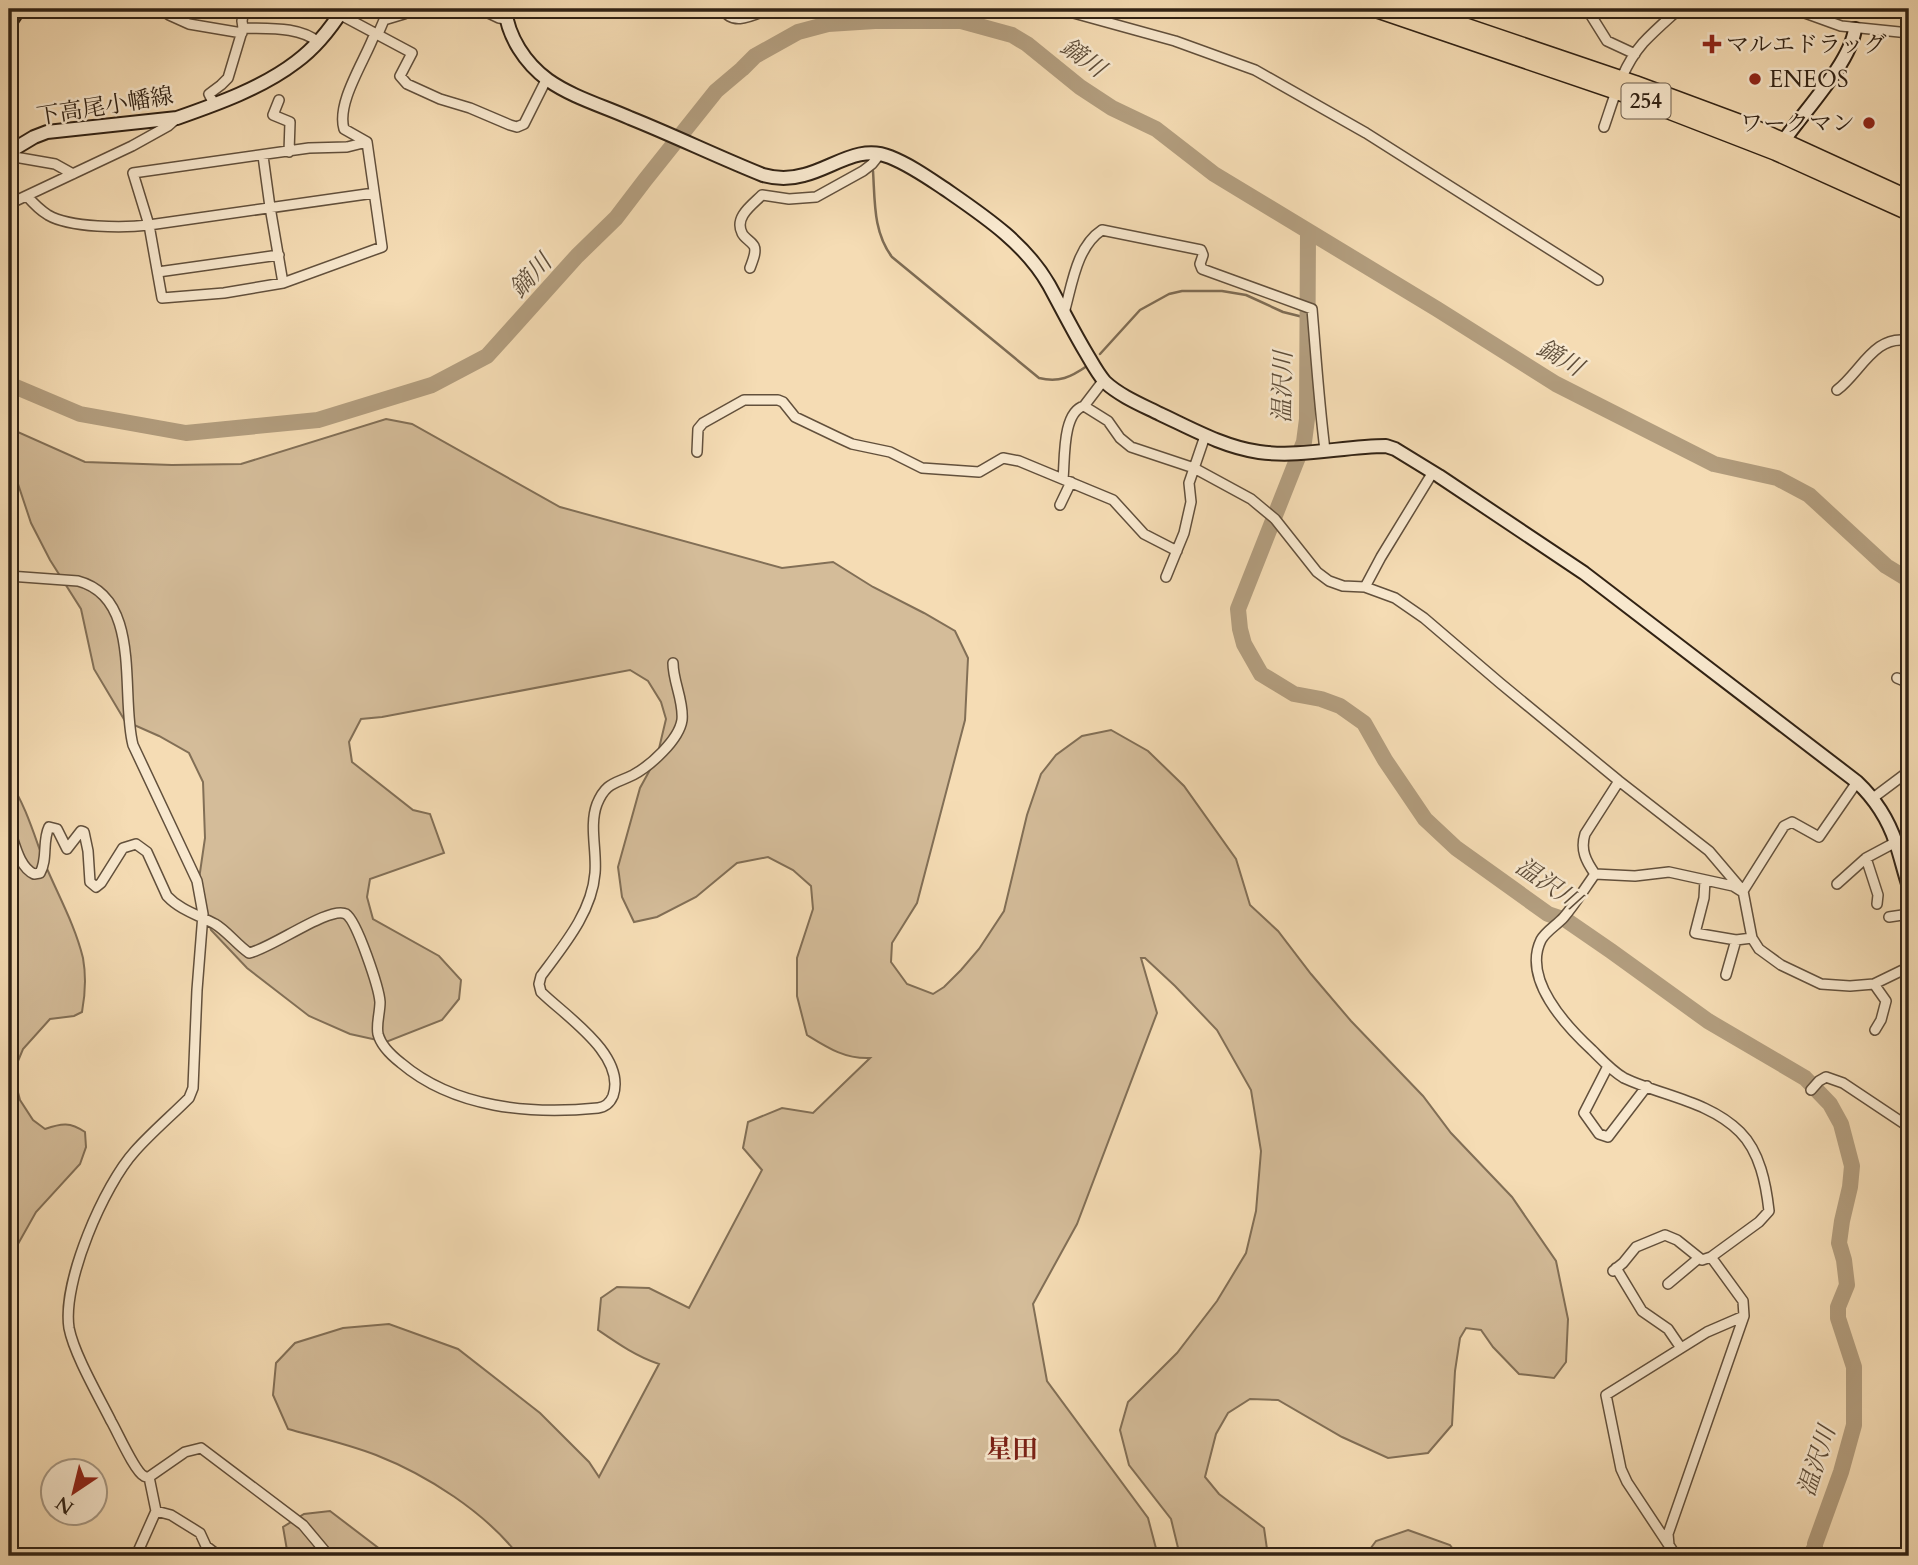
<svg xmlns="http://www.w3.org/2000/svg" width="1918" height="1565" font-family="Cardo,'Noto Serif JP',serif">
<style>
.green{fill:#d4bc99;stroke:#826f56;stroke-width:2}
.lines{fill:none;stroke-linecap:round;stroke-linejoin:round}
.stream{stroke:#7e6c54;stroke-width:2.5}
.river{stroke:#b29d7e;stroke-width:16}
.street-casing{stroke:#62503c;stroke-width:12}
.secondary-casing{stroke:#312214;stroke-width:16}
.highway-casing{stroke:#312214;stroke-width:19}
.street{stroke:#f8e8ce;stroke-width:9}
.secondary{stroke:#f8e8ce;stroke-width:12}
.highway{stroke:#f5dcb4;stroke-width:16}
.poi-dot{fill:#8f2418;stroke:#f8e8ce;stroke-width:2.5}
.labels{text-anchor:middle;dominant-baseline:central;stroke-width:5;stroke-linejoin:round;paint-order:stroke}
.shield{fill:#f8e8ce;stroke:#6d5d4c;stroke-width:2}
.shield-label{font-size:21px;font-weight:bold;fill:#312214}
.poi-label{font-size:23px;fill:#312214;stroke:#f8e8ce;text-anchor:start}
.street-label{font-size:23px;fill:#312214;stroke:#f8e8ce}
.water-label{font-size:24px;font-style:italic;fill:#5e4d39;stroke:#f8e8ce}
.quarter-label{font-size:26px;font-weight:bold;fill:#7a1f14;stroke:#f8e8ce}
</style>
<rect width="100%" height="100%" fill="#f5dcb4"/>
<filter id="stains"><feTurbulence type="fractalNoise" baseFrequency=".00286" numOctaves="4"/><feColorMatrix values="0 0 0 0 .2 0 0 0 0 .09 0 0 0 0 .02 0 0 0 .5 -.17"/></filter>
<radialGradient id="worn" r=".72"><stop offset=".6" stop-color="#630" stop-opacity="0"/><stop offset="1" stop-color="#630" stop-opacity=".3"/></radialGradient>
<!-- green -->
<path class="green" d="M386 419 412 424 560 507 782 568 833 562 873 587 924 613 955 631 968 658 965 720 917 903 892 943 891 962 907 984 933 994 944 987 961 970 979 949 1004 911 1027 815 1041 774 1056 755 1082 736 1111 730 1148 751 1184 786 1236 859 1250 905 1278 931 1311 974 1351 1021 1423 1096 1451 1133 1512 1197 1556 1261 1568 1319 1566 1362 1554 1378 1519 1374 1493 1347 1481 1330 1466 1328 1460 1338 1455 1371 1452 1425 1428 1453 1388 1458 1342 1437 1278 1400 1250 1399 1228 1413 1216 1434 1205 1477 1219 1494 1264 1528 1268 1556H1180L1171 1519 1129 1465 1120 1430 1128 1402 1177 1353 1217 1301 1246 1253 1256 1211 1261 1151 1251 1090 1217 1030 1175 986 1145 958H1141L1157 1013 1077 1224 1033 1304 1047 1381 1148 1518 1158 1556H519C485 1512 427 1475 376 1455 348 1444 317 1437 288 1429L273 1395 276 1363 295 1343 343 1328 389 1324 458 1349 540 1413 589 1462 599 1477 659 1364C637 1357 617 1343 598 1330L601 1298 617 1287 649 1288 689 1308 762 1170 743 1148 748 1122 782 1108 813 1113 870 1058C845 1059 828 1048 807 1035L797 996V958L813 909 811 886 793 870 768 857 737 863 696 897 657 917 634 922 622 897 618 867 640 788 657 757 666 719 661 702 648 681 630 670 382 717 361 719 349 742 352 762 413 810 430 814 444 853 370 879 367 897 373 919 439 956 461 980 459 999 442 1020 386 1042 350 1034 309 1016 247 968 211 930 198 886 205 838 203 782 189 753 159 736 125 721 94 669 81 609 50 560 31 523 9 457V428L85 462 172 465 241 464Z
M9 780C26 806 34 835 45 864 58 895 75 925 83 958 86 975 85 996 82 1012L74 1016 50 1019 23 1049 13 1073 20 1100 33 1120 45 1129C62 1123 70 1122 85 1132L86 1147 80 1164 36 1212 9 1260Z
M330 1511 389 1556H288L283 1527 304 1514Z
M1408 1530 1450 1545 1458 1556H1365L1376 1541Z"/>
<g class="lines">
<!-- stream -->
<path class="stream" d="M873 171C875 201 873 232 892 257L1039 378C1059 383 1071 377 1087 366
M1100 354 1140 310 1169 294 1182 291H1222L1246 295 1283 312 1307 318"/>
<!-- river -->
<path class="river" d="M1308 232 1307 419 1304 442 1238 609 1240 629 1244 644 1261 674 1294 694 1321 699 1340 706 1364 723 1385 760 1425 819 1456 848 1548 914 1566 920 1611 951 1708 1021 1805 1078 1830 1104 1841 1124 1852 1166 1850 1187 1842 1221 1839 1243 1844 1260 1847 1285 1838 1307V1318L1854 1367V1425L1841 1472 1815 1544V1547L1810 1556
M9 384 80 414 186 433 318 420 432 385 487 356 577 256 616 218 645 180 716 91 742 69 755 56 798 32 828 24 875 21H961L1012 35 1027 44 1080 87 1112 108 1156 129 1214 174 1437 309 1556 384 1714 464 1777 478 1809 495 1886 566 1909 580"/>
<defs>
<path id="street" d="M168 9 169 15 189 24 242 33
M480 9 499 18 506 19
M723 9C733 27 753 15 769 9
M1059 9 1175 41 1255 70 1366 133 1598 280
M1587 9 1607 41 1635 54
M1794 9 1841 26 1909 33
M339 14 412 53 400 76 407 84 440 99 470 108 510 125 517 127 524 124 547 78
M243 28 242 21 244 9
M378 34 384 20 404 14 409 9
M279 100 273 115 290 122 289 152
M214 104 209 94 221 85 228 78 243 28C267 29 299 26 318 42
M1604 127C1614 98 1622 67 1643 43 1654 31 1667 20 1679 9
M367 142 382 247 283 283 224 293 162 298 149 225 133 173 309 148 347 147Z
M367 142 344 129C336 102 366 59 375 33
M9 156 55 164 73 174
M263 156 270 207 283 283
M27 196C33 203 40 210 48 215 70 228 124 228 149 225L374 193
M9 204 132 146 168 126 176 119
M750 268C752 262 757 252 754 246 751 241 744 238 742 233 734 217 752 205 762 195L789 199 816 197 863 171 872 164 880 154
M158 272 279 255
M1064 313C1072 286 1076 247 1102 230L1201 250 1203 255 1200 264 1202 269 1312 309C1316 356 1319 403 1325 450
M1837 390C1860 373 1875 333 1909 341
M1084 406 1100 385 1105 382
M697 452 698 429 703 423 744 400H778L783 402 795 417 839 438 852 444 890 452 922 468 979 472 1003 458 1019 461 1113 500 1144 534 1177 551
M1063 479C1065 460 1062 412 1084 406L1108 421 1120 438 1131 447 1194 468 1251 499 1275 519 1317 572 1329 581 1343 586 1365 587 1395 598 1424 618 1500 683 1619 781 1709 851 1743 891 1752 938 1759 949 1781 965 1821 984 1850 986 1874 984 1909 967
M1060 505 1071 482
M9 576 78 581C143 598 120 696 133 745L197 881 203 914 197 990 193 1088 189 1098C171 1116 152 1132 135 1151 104 1185 62 1282 69 1328 74 1354 99 1397 111 1421 117 1431 135 1472 144 1476 145 1477 147 1477 149 1477
M1166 577 1184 533 1191 502 1189 483 1205 436
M1365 587 1381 557 1433 472
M1897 678 1909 683
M1873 798 1905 774 1909 769
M9 828C15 844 19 867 34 874L40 873C48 859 42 841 49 827L57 829 67 849 81 831 84 832 88 851 90 882 96 887 101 883 123 848 136 844 147 852 167 896C180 910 198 915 215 924 227 931 237 945 249 953 271 949 330 905 346 914 357 921 379 988 380 1002 380 1013 376 1024 378 1034 381 1046 392 1056 401 1063 454 1108 531 1115 598 1108 606 1107 610 1103 613 1096 627 1055 564 1015 541 992L539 984 541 976C564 945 592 912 595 873 597 851 589 825 597 804 606 782 615 784 633 775 650 766 679 740 682 720 684 701 673 682 673 663
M1866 858 1878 895 1877 904
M1595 874C1586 861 1580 850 1585 834L1619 781
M1705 880 1704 898 1695 933 1736 940 1752 938
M1837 884 1866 858 1896 842
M1743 891 1784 826 1792 822 1819 837 1857 782
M1889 917 1909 914
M1726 975 1736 940
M1874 984 1886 1001 1881 1020 1875 1030
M1608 1066 1584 1113 1599 1134 1608 1137 1647 1086
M1811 1090 1819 1081 1826 1077 1843 1083 1909 1127
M1616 1268 1642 1311 1668 1329 1681 1348
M1613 1271 1623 1263 1636 1247 1665 1235 1677 1240 1702 1260 1711 1257
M1668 1284 1699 1258
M149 1477 185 1452 201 1448 303 1525 329 1556
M156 1511 171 1515 200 1533 206 1546 219 1556
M1668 1544 1627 1482 1621 1469 1606 1395 1707 1332 1744 1316
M136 1556 156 1511 149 1477
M1676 1556 1669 1545 1668 1534 1744 1316 1743 1301 1711 1257 1759 1222 1769 1211C1766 1184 1760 1152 1740 1132 1709 1101 1662 1096 1624 1078 1612 1071 1602 1060 1592 1050 1566 1026 1522 979 1541 940 1546 931 1557 925 1564 917 1575 904 1585 888 1595 874L1635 876 1669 872 1733 886 1741 891"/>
<path id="secondary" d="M505 9C508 37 525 63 548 80 572 97 603 106 630 118 675 136 718 157 763 175 777 179 790 179 804 175 833 168 859 144 890 157 910 165 927 177 945 189 984 216 1025 243 1049 285 1061 307 1072 329 1085 351 1091 361 1097 373 1105 382 1120 396 1142 405 1160 414 1192 429 1224 447 1259 452 1301 458 1344 446 1386 446L1395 449 1439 476 1584 573 1857 782C1875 799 1888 819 1896 843 1901 858 1904 872 1909 887
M9 24 19 9
M1778 149C1799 116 1850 65 1855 29
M9 152 34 137 47 132 177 118C217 104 262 88 296 62 315 48 331 28 343 9"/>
<path id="highway" d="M1376 9 1634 97 1776 152 1909 212
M1414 9 1635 84 1756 129 1909 199"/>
</defs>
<!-- street casing -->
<use href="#street" class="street-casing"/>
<!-- secondary casing -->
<use href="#secondary" class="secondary-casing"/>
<!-- highway casing -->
<use href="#highway" class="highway-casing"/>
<!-- street -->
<use href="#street" class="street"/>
<!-- secondary -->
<use href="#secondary" class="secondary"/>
<!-- highway -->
<use href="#highway" class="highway"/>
</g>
<!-- markers -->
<g class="poi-dot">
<path d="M1708.5 33.5h7v7h7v7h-7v7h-7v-7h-7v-7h7z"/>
<circle cx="1755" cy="79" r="7"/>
<circle cx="1869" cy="123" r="7"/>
</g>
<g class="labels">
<!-- shield labels -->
<rect class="shield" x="1621.5" y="83.5" width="49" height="35" rx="5"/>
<g class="shield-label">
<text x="1646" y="101">254</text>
</g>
<!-- poi labels -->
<g class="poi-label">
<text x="1726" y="44">マルエドラッグ</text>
<text x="1769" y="79">ENEOS</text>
<text x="1855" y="123" text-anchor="end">ワークマン</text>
</g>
<!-- street labels -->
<g class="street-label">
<text transform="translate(105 106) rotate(-9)">下高尾小幡線</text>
</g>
<!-- water labels -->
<g class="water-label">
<text transform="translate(1083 58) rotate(36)">鏑川</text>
<text transform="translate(531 276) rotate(-47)">鏑川</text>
<text transform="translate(1560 358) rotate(30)">鏑川</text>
<text transform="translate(1283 387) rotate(-89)">温沢川</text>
<text transform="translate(1548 884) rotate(34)">温沢川</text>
<text transform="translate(1817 1461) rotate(-72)">温沢川</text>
</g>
<!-- quarter labels -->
<g class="quarter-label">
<text x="1012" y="1449">星田</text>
</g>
</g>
<!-- margin -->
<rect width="1918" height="1565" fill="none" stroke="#f5dcb4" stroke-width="35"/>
<rect x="10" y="10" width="1897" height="1544" fill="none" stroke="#312214" stroke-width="3.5"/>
<rect x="18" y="18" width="1883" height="1530" fill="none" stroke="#312214" stroke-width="2"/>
<!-- north arrow -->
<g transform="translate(74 1492) rotate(215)"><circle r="33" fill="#f8e8ce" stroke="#a89984" stroke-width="2"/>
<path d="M0-5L12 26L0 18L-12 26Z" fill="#8f2418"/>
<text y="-10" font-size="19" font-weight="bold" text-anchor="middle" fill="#312214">N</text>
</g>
<rect width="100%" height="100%" filter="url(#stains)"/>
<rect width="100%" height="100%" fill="url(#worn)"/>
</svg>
